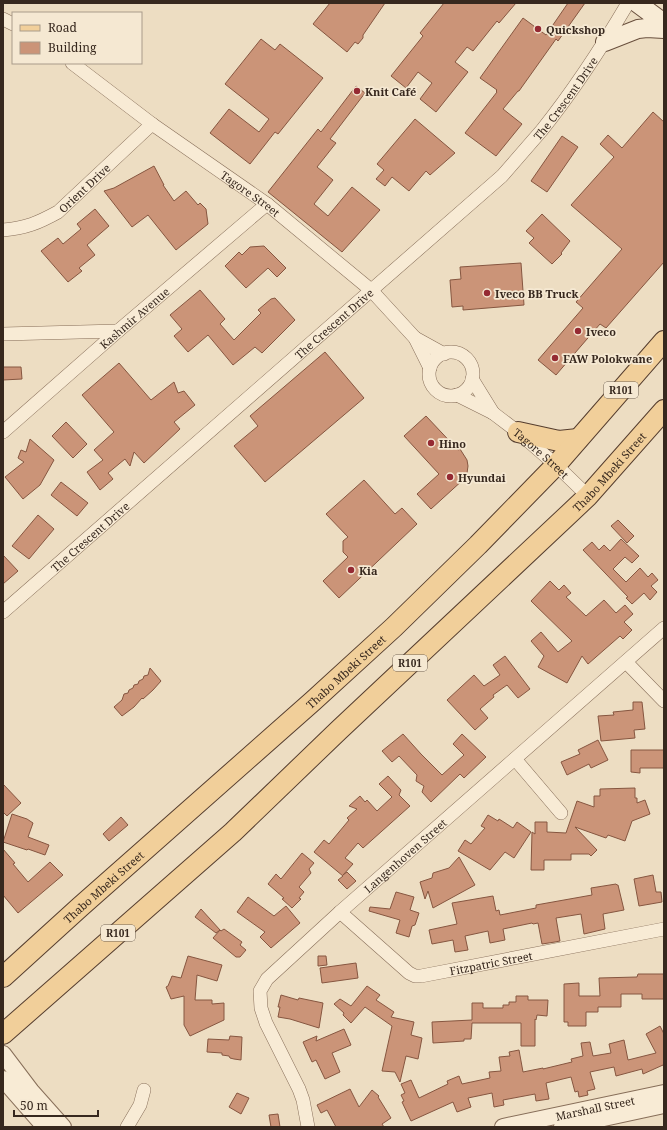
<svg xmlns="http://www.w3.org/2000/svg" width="667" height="1130" font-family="'Noto Serif',serif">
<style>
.building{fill:#cb9478;stroke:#865640}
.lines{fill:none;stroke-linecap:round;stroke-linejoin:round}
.minor-casing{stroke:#876e59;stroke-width:14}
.tertiary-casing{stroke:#876e59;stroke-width:18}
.secondary-casing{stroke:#694f3d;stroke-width:20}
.primary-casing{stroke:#553d2e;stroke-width:22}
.minor{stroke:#f8ebd5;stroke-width:13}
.tertiary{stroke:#f8ebd5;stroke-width:16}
.secondary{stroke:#f8ebd5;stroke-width:18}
.primary{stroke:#f1cf9a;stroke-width:20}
.poi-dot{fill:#952a33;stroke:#f5e8d2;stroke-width:1.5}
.labels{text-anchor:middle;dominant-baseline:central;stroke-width:3.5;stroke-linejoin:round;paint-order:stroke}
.shield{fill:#f5e8d2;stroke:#706254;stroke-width:1}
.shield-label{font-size:10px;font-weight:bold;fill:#37281e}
.poi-label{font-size:11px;font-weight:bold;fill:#37281e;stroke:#f5e8d2;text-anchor:start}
.street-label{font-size:11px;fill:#37281e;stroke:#f5e8d2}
</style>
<rect width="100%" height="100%" fill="#edddc2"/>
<!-- building -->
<path class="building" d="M330 3H385L363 35V38L358 44 355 42 347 52 313 24Z
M444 3H516L499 23 497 21 473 51 467 47 455 62 468 72 436 112 420 99 432 83 418 72 406 88 391 76 423 36 420 33Z
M568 3H585L558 41 556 39 519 91H518L503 109 522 124 496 156 465 133 497 92 496 91 497 90 480 78 523 18 546 35Z
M261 39 275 50 280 44 323 78 278 134 275 132 250 164 210 133 229 109 259 132 269 119 225 84Z
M356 86 365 93 330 139 336 143 317 167 333 180 314 204 328 216 352 187 380 210 342 252 268 192 318 129 321 132Z
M653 112 664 122V262L606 328 600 324 556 375 538 360 583 308 576 302 622 249 571 205 614 157 600 144 608 135 622 148Z
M415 119 455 153 430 175 426 171 409 191 392 177 385 186 376 179 384 170 377 164Z
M562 136 578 147 547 192 531 181Z
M154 166 164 185H163L174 201 186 191 198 205 200 203 206 209 208 224 176 250 148 215 132 227 104 191 114 188Z
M95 209 109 226 87 245 95 255 79 268 82 271 68 282 41 251 58 238 63 244 81 229 77 224Z
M542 214 570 241 561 253 562 254 552 264 529 243 534 238 526 231Z
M264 246 286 268 277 277 268 268 246 288 225 266 239 252 242 255 250 247Z
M521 263 524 305 463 310V306L452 307 450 280 461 279 460 267Z
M200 290 225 319 220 324 234 340 261 313 258 310 271 299 275 298 295 320 262 353 255 347 233 365 208 335 188 352 174 336 182 329 170 315Z
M325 352 364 398 265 482 234 446 258 426 250 416Z
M119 363 151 400 174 382 178 393 184 391 195 405 174 422 180 429 144 463 134 452 130 466 125 459 108 473 113 479 100 490 87 472 103 460 94 450 114 432 82 395Z
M3 367H21L22 379 3 380Z
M426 416 458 450 460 449 467 460 468 466 467 473 464 479 431 509 417 494 439 474 404 436Z
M66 422 87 444 73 458 52 436Z
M30 439 54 460 40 485 23 499 5 477 24 462 18 458 21 450 26 452Z
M364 480 395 514 402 508 417 524 339 598 323 581 348 557 343 552V541L348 537 326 514Z
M61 482 88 503 77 516 51 495Z
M38 515 54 529 29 559 12 546Z
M618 520 634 536 627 543 611 526Z
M621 539 639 556 632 563 625 557 613 569 626 582 640 568 648 577 652 573 658 580 651 586 657 592 650 600 644 593 632 604 626 598 628 597 583 550 592 542 599 550 604 545 610 551Z
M3 555 18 571 3 584Z
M550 581 559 590 564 585 571 593 566 597 586 616 604 600 616 613 625 605 633 614 624 622 632 630 623 639 620 636 588 664 582 656 567 683 538 667 544 656 531 641 541 632 558 652 572 641 531 601Z
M505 656 530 689 518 698 507 685 493 695 494 697 480 709 488 718 475 730 447 700 474 675 484 686 500 675 493 665Z
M150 668 161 681 153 690 143 699 142 698 134 707 122 716 114 707 122 700 124 694 128 693 129 690 133 688 134 685 138 684 139 681 143 679 144 676 148 675Z
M633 702H642L645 729 634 730 635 738 601 741 598 716 614 715 613 712 633 710Z
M403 734 421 754 442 775 464 755 453 744 462 734 486 757 464 778 460 774 431 802 422 792 424 786 416 781 417 775 399 756 392 762 382 751Z
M598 740 608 760 591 768 589 764 567 775 561 762 580 754 578 750Z
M631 750H664V768H640V773L631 772Z
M388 776 401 790 399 795 410 806 363 848 358 843 345 858 353 864 343 875 347 872 356 881 347 889 338 880 343 876 314 852 324 840 329 844 349 820 347 818 357 809 349 806 360 796 365 802 367 800 377 811 392 797 379 784Z
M3 784 21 803 7 816 3 812Z
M635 788V798H637V803L645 800 650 814 632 821 625 841 608 835 606 838 575 827 597 850 591 856 589 854H571V860H544V870H531L532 832 535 834V822H547V832L566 833 577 801 594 807V796H600V789Z
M12 814 27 819 33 823 28 837 49 845 45 855 28 849 27 850 3 842Z
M488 815 498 821 499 819 513 828 517 822 531 832 514 858 505 852 490 870 458 851 465 840 471 844 485 828 481 826Z
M121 817 128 825 109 841 103 834Z
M3 849 15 863 13 864 28 882 50 862 63 875 18 913 3 895Z
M302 853 314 863 309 869 311 873 299 887 304 892 299 898 301 899 292 908 282 899 284 898 268 884 276 874 281 879Z
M459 857 475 885 433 908 428 891 425 899 420 882 432 878 433 873 449 868Z
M653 875 656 892H661L662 902 639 906 634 879Z
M616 884 617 885H618L624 910 603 914 605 929 584 934 581 914 556 918 560 941 555 942 542 944 538 923 533 924 532 923 503 929 505 940 490 943 488 931 465 936 468 950 455 952 453 940 432 944 429 930 457 924 452 903 493 896 496 911 499 910 500 915 536 908V905L592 895 591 888Z
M396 892 414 897 410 910 419 913 415 925 412 926 409 937 396 933 400 920 369 911 370 907 390 909Z
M248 897 274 916 286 906 300 923 271 948 260 937 265 932 237 912Z
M201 909 220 930 216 933 195 917Z
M224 929 242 942 240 945 246 950 240 957H236L213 938 220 930 221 931Z
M188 956 222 965 217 981 197 975 195 1000H212V1004L224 1003V1020L190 1036 184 1025V996L171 999 166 987 168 986 172 976 181 978Z
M318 956H326L327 965 318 966Z
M356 963 358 978 322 983 320 968Z
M638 974H664V999H642V994H621V1007H598V1012H586V1026H568V1022H564V984L579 983V996H600L599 978 637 977Z
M367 986 380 995 376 1000 394 1012 391 1017 414 1022 411 1035 422 1038 418 1059 406 1056 400 1082 395 1072 382 1071 392 1026 365 1007 351 1023 343 1015 344 1013 334 1004 340 999 351 1006Z
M281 995 298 1000 299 998 323 1003 319 1028 290 1019 278 1017 280 1007H278Z
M516 996H528V1000H548L547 1016 537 1015 536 1020 535 1019V1046H521V1023H472L471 1039H464V1041L433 1043 432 1022 472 1020V1003H483V1008H503V1005H509V1002H516Z
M660 1026 664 1034V1068L663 1065 643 1074 642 1069 616 1076 614 1067 590 1072 595 1089 587 1091 588 1095 579 1097 578 1091 575 1092 571 1077 546 1083 549 1099 536 1101 535 1094 503 1100 504 1105 494 1107 492 1093 468 1098 471 1107 457 1112 453 1102 411 1121 402 1102 404 1101 401 1095 405 1093 401 1084 411 1080 419 1098 448 1084 447 1081 459 1076 462 1084 490 1078 489 1072 501 1071 499 1057 510 1056 509 1052 519 1050 523 1072 543 1068V1069L572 1062 571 1059 583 1056 581 1043 590 1042 593 1056 611 1053 609 1044 624 1040 628 1060 656 1053 646 1034Z
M344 1029 351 1045 332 1053 340 1072 325 1079 316 1060 312 1062 303 1042 317 1036 316 1041Z
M230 1036 242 1037 241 1060 234 1059 230 1058 229 1056 222 1055V1053L207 1052 208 1039 229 1040Z
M350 1089 359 1107 372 1090 379 1096 378 1097 391 1118 382 1124 384 1127H336L327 1110 321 1113 317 1105Z
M237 1093 249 1098 241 1114 229 1107Z
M278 1114 280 1127H271L269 1115Z"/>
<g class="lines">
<defs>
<g id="minor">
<path d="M3 19 13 24"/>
<path id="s1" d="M72 63 152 124 267 204 371 290 415 338 430 368"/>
<path id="s2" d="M3 230C26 228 38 223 58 212L152 124"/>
<path d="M3 334 118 331"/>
<path d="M415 338 444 354"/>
<circle cx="451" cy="374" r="22"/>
<path d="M472 379 493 413"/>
<path id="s3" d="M457 395 493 413 518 432 556 465 588 496"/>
<path id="s4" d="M3 432 118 331 267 204"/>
<path id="s5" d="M3 612 502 176C515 161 529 145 542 130 574 90 602 47 628 3"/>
<path d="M626 662 664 701"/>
<path d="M515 759 561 813"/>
<path id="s6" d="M340 912 409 973 415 976H421L664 929"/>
<path d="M127 1127 140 1105 144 1090"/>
<path id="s7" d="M308 1127 303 1100 299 1089 266 1023 261 1008 260 991 267 979 340 912 664 628"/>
</g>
<g id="tertiary">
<path d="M3 1054 31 1091 63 1127"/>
<path d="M3 1079 45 1127"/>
<path id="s8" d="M503 1127 664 1093"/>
<path d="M562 1127 664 1105"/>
</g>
<path id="secondary" d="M637 3 664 23
M605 42 638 29 647 28 664 29"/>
<g id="primary">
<path d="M518 432 559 441 578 439"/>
<path id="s9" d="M3 977 80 907 313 701 394 627 478 545 556 465 664 341"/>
<path id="s10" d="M3 1034 233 832 339 730 569 514 588 496 664 410"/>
</g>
</defs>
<!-- minor casing -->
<use href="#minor" class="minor-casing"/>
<!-- tertiary casing -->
<use href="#tertiary" class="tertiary-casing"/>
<!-- secondary casing -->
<use href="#secondary" class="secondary-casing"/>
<!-- primary casing -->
<use href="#primary" class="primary-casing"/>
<!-- minor -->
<use href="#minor" class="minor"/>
<!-- tertiary -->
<use href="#tertiary" class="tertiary"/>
<!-- secondary -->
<use href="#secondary" class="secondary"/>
<!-- primary -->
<use href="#primary" class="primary"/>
</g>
<!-- markers -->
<g class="poi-dot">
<circle cx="538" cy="29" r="4"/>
<circle cx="357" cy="91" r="4"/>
<circle cx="487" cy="293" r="4"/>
<circle cx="578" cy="331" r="4"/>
<circle cx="555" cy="358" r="4"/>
<circle cx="431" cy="443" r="4"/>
<circle cx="450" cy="477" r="4"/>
<circle cx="351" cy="570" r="4"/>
</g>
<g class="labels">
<!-- shield labels -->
<g class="shield">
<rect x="604" y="382" width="34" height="16" rx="3"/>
<rect x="393" y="655" width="34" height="16" rx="3"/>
<rect x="101" y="925" width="34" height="16" rx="3"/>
</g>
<g class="shield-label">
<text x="621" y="390">R101</text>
<text x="410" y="663">R101</text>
<text x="118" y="933">R101</text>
</g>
<!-- poi labels -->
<g class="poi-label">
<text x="546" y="29">Quickshop</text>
<text x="365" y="91">Knit Café</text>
<text x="495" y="293">Iveco BB Truck</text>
<text x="586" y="331">Iveco</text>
<text x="563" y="358">FAW Polokwane</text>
<text x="439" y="443">Hino</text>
<text x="458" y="477">Hyundai</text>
<text x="359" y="570">Kia</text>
</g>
<!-- street labels -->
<g class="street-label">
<text stroke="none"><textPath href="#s5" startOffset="763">The Crescent Drive</textPath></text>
<text stroke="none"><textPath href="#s2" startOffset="94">Orient Drive</textPath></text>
<text stroke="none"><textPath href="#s1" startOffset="221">Tagore Street</textPath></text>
<text stroke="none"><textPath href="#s4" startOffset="174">Kashmir Avenue</textPath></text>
<text stroke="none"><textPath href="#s5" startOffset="439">The Crescent Drive</textPath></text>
<text stroke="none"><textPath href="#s3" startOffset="103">Tagore Street</textPath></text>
<text stroke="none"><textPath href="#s10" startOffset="827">Thabo Mbeki Street</textPath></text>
<text stroke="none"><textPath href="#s5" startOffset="115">The Crescent Drive</textPath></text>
<text stroke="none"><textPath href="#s9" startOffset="459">Thabo Mbeki Street</textPath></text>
<text stroke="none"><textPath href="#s7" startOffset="345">Langenhoven Street</textPath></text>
<text stroke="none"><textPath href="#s9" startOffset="135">Thabo Mbeki Street</textPath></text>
<text stroke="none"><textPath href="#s6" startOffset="176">Fitzpatric Street</textPath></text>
<text stroke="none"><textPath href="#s8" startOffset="94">Marshall Street</textPath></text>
</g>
</g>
<!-- border -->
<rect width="667" height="1130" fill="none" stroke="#37281e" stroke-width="8"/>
<!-- legend -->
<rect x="12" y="12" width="130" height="52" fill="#f5e8d2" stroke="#a99b8a"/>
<rect x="20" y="25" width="20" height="6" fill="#f1cf9a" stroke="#a99b8a"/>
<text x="48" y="32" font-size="12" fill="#37281e">Road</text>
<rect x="20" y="42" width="20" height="12" fill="#cb9478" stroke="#a99b8a"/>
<text x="48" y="52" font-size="12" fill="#37281e">Building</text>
<!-- scale -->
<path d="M14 1110v6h84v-6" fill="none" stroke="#37281e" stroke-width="2"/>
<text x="20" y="1110" font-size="12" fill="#37281e" stroke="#f5e8d2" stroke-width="3" paint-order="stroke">50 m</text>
</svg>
